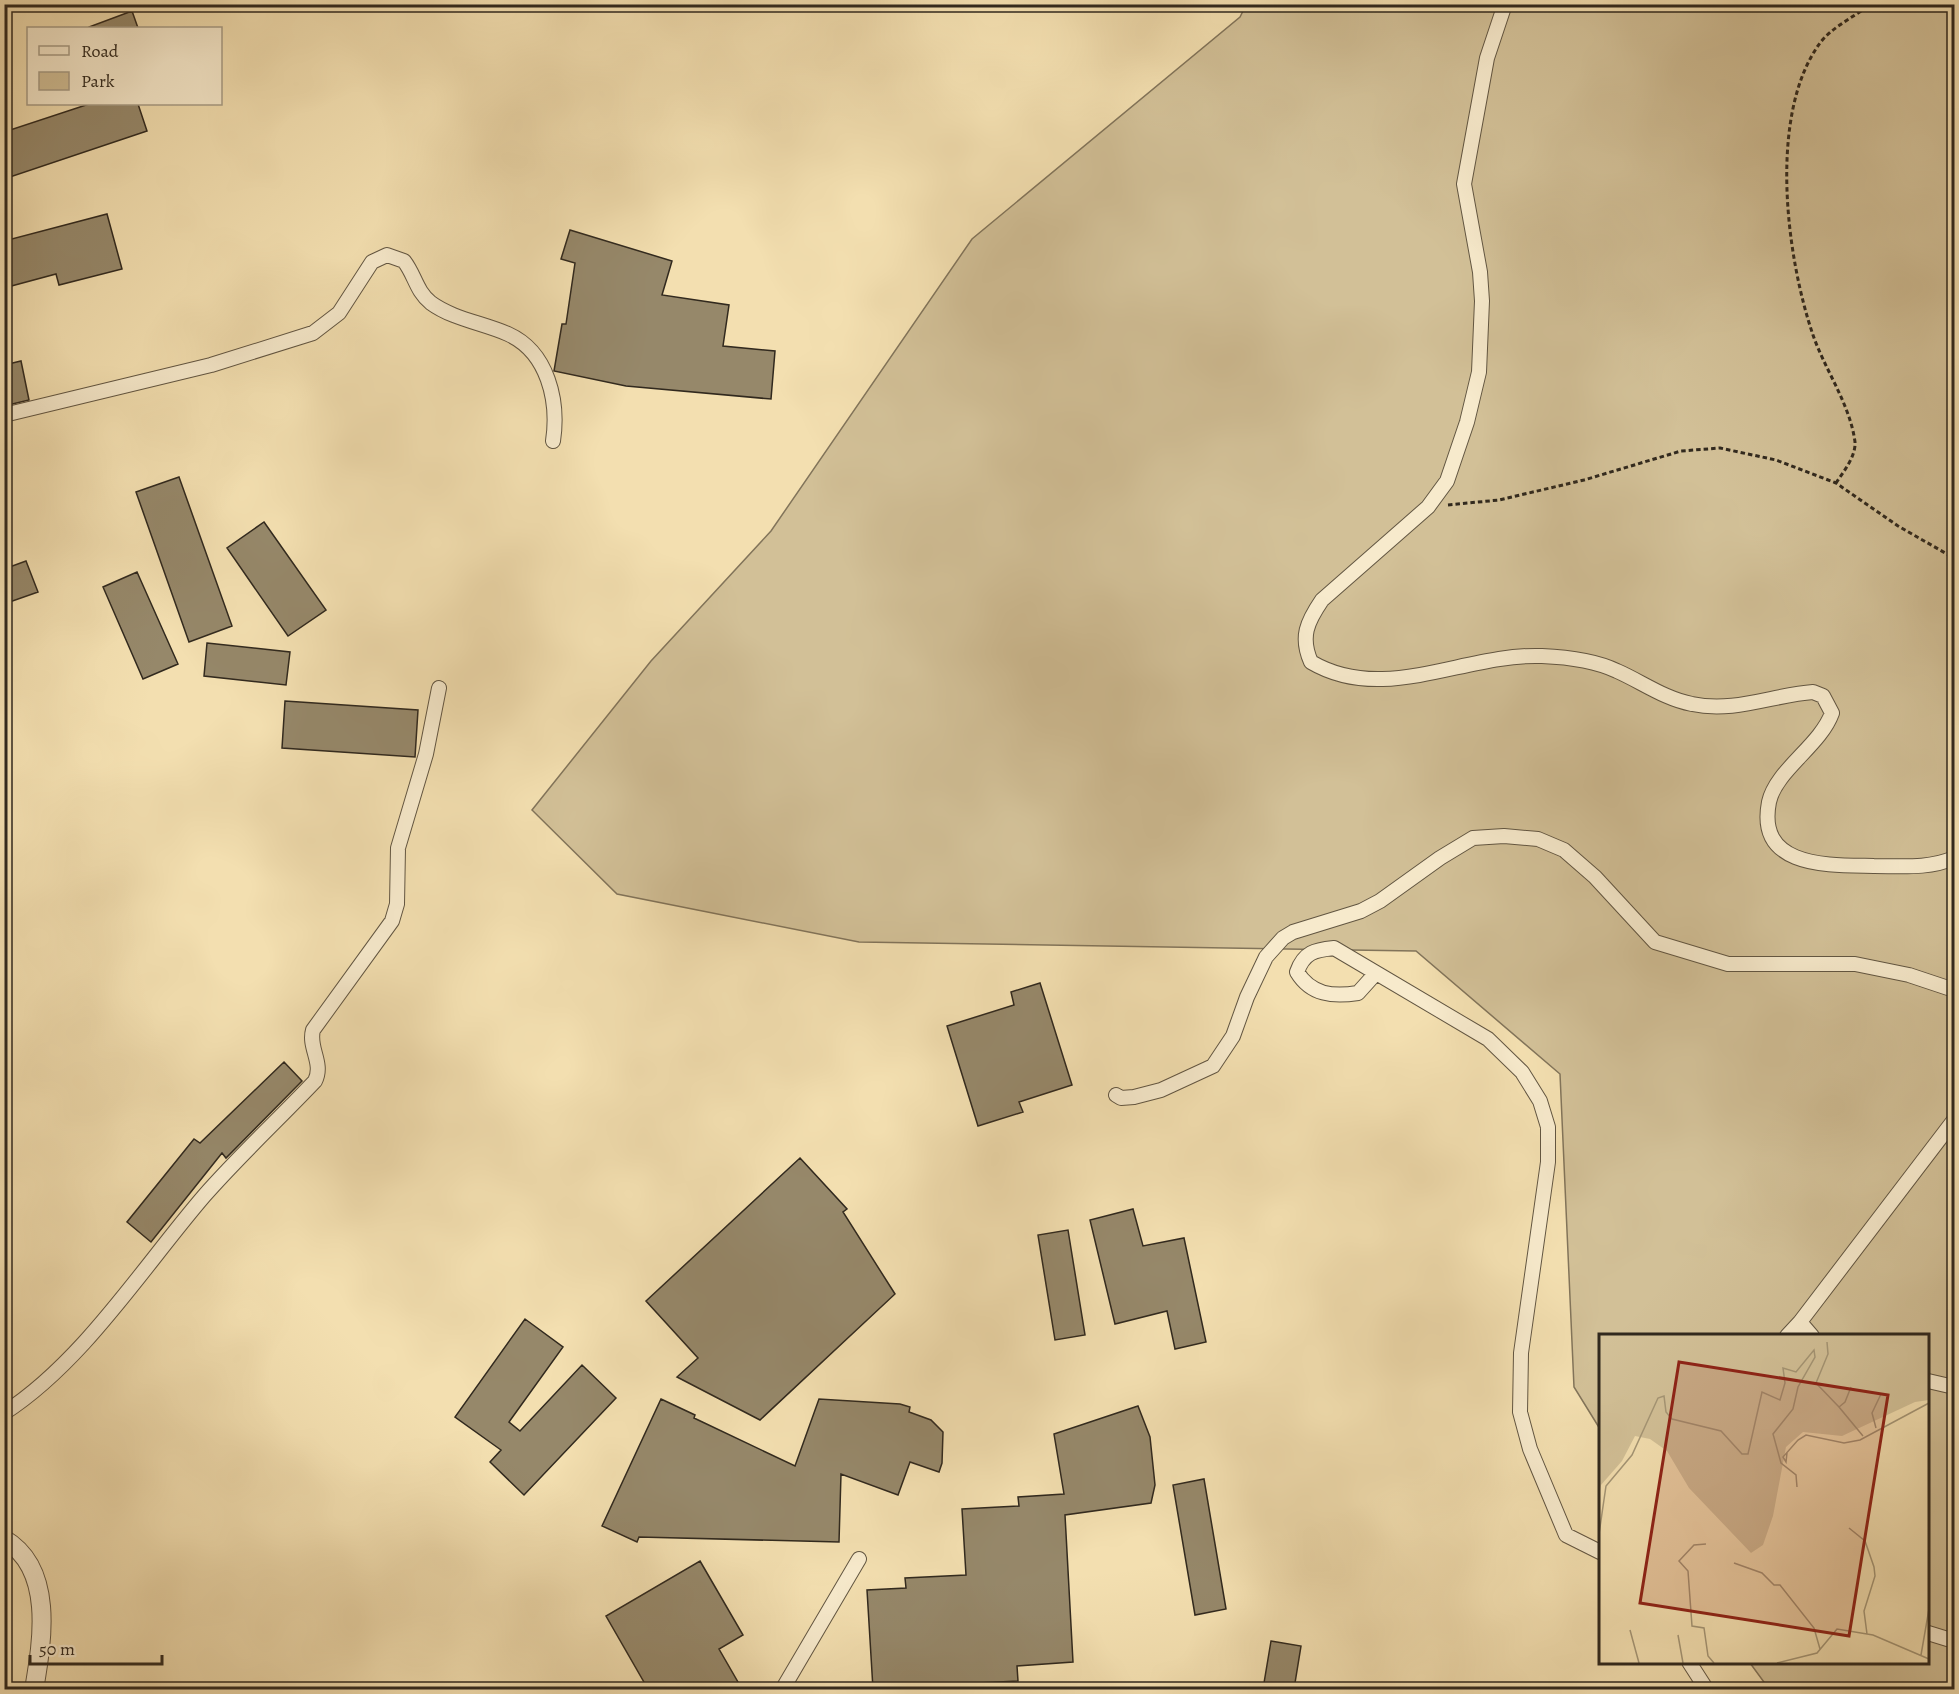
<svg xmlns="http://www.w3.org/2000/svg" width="1959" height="1694" font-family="Alegreya,serif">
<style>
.green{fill:#d2c097;stroke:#82745a;stroke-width:1.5}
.building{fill:#96886a;stroke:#31291e;stroke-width:1.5}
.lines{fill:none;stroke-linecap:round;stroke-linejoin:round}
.minor-casing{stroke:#625642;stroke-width:16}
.tertiary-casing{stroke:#625642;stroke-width:20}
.path{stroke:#31291e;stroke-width:3;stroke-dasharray:4.5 3;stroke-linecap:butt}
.minor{stroke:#f7eacc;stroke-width:14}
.tertiary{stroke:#f7eacc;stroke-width:18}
.inset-road{fill:none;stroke:#a59676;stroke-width:1.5}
.view{fill:#8f2418;fill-opacity:0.15;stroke:#8f2418;stroke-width:3}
.inset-edge{fill:none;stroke:#31291e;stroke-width:3}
</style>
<rect width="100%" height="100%" fill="#f3dfb0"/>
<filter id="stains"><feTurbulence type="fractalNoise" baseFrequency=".00333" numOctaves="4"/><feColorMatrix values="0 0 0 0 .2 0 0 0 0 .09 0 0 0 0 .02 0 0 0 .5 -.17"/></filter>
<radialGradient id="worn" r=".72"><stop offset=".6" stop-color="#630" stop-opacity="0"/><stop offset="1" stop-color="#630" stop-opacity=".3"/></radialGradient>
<!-- green -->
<path class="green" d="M1246 5H1954V1689H1769L1750 1663 1928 1662V1336H1600V1429L1574 1387 1560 1074 1416 951 859 942 617 894 532 810 651 661 771 531 972 239 1240 17Z"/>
<!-- building -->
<path class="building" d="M132 11 138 28H89V27Z
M89 104H138L147 131 4 179V132Z
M107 214 122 269 59 285 56 274 4 288V241Z
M570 230 672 261 662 295 729 305 723 346 775 351 771 399 626 386 554 371 562 324H566L575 263 561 259Z
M21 361 29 400 4 406V365Z
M179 477 232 626 189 642 136 492Z
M264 522 326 610 288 636 227 548Z
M26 561 38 592 4 604V569Z
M137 572 178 664 143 679 103 587Z
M207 643 290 652 286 685 204 676Z
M285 701 418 710 415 757 282 748Z
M1040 983 1072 1085 1019 1102 1023 1112 978 1126 947 1026 1014 1005 1011 992Z
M284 1062 302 1081 226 1158 222 1153 151 1242 127 1222 194 1139 200 1143Z
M800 1158 847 1209 843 1212 895 1294 760 1420 677 1377 698 1358 646 1301Z
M1133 1209 1143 1246 1184 1238 1206 1342 1175 1349 1167 1311 1115 1324 1090 1220Z
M1068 1230 1085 1335 1055 1340 1038 1235Z
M525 1319 563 1347 509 1422 520 1431 582 1365 616 1398 524 1495 490 1462 501 1450 455 1417Z
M661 1399 695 1415 694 1418 795 1466 819 1399 900 1404 910 1407 909 1412 931 1420 943 1432 942 1463 939 1472 910 1462 898 1495 841 1474 839 1542 639 1537 637 1542 602 1526Z
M1138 1406 1150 1437 1155 1485 1151 1503 1065 1515 1073 1662 1017 1666 1018 1681 960 1684 961 1689H873L867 1590 906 1588 905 1578 966 1575 962 1509 1019 1506 1018 1497 1064 1494 1054 1434Z
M1204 1479 1226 1609 1195 1615 1173 1485Z
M700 1561 743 1635 719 1649 742 1689H648L606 1616Z
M1271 1641 1301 1646 1294 1689H1263Z"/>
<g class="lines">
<defs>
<path id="minor" d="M1505 4 1487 58 1464 184 1480 272 1482 301 1479 372 1467 422 1447 481 1428 507 1322 600C1307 622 1300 637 1311 662 1384 705 1465 653 1542 656 1566 657 1596 661 1617 671 1642 682 1665 699 1692 704 1734 713 1773 695 1813 692L1823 696 1832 713C1820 746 1776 770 1769 802 1756 869 1830 865 1874 866 1901 866 1929 869 1954 858
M4 415 211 365 313 333 339 313 372 262 387 255 404 261C415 275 416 291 431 303 453 319 483 323 508 334 548 352 559 401 553 441
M1376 973 1358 993C1333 997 1311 995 1297 972 1304 952 1315 950 1334 948L1488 1039 1522 1072 1540 1101 1548 1127V1162L1521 1353 1520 1412 1530 1449 1566 1535 1600 1552
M1116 1095 1121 1098 1134 1097 1161 1090 1213 1066 1233 1036 1247 997 1266 957 1283 938 1293 932 1361 911 1380 901 1440 858 1473 838 1504 836 1538 839 1564 850 1595 877 1655 942 1728 964H1855L1909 975 1954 990
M1800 1322 1954 1120
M1787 1336 1800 1322 1812 1336
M1928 1381 1954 1387
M4 1413C83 1362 143 1267 204 1196 239 1156 279 1119 315 1081 324 1063 308 1048 313 1030L392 921 397 904 398 848 426 754 439 688
M1928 1633 1954 1641
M1689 1662 1707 1690
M782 1690 859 1559"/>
<path id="tertiary" d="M4 1539C55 1569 42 1642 34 1690"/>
</defs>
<!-- minor casing -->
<use href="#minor" class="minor-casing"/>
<!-- tertiary casing -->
<use href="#tertiary" class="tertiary-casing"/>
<!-- path -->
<path class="path" d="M1948 4 1954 6
M1836 483C1844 471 1856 456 1855 442 1850 404 1825 370 1813 335 1786 256 1768 114 1820 43 1830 29 1853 17 1867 7L1875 4
M1448 505 1499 500 1584 480 1681 451 1720 448 1776 460 1836 483 1898 526 1954 558"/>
<!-- minor -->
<use href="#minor" class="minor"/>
<!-- tertiary -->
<use href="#tertiary" class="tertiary"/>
</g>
<!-- overview -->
<g transform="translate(1599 1334)">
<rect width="330" height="330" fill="#f3dfb0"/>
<path d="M0 1H330V66L316 68 243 102 204 98 187 113 174 182 164 211 152 219 90 154 68 117 51 105 36 102 23 127 2 151 0 163Z" fill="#d2c097"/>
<path class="inset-road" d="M228 8 229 20 217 49 240 73M252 53 246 68 240 73 264 102M277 94 273 79 282 60M188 119 187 128 184 123 199 106 207 101 245 109 261 106 330 69M250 194 266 207 275 233 276 242 265 277 268 300M0 200 7 152 33 121 59 64 65 62 67 78 73 85 122 97 143 120H149L163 58 181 66 186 49 184 34 197 38 215 16 216 23 199 53 194 75 174 100 182 129 197 141 198 153M107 210 95 211 80 227 89 237 93 292 105 294 109 322 115 329M135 229 163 239 175 251H181L215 294 221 315M31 296 40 329M79 301 84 329M322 321 330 275M178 329 218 319 238 295 274 301 330 325"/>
<path class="view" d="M80 28 289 61 250 302 41 269Z"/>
<rect width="330" height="330" class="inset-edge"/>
</g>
<!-- margin -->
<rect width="1959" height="1694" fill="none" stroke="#f3dfb0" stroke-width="24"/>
<rect x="6" y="6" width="1947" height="1682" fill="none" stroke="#31291e" stroke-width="3"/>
<rect x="12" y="12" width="1935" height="1670" fill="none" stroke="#31291e" stroke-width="1.5"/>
<!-- legend -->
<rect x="27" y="27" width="195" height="78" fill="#f7eacc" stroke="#a89d86" stroke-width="1.5"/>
<rect x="39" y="46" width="30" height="9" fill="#f7eacc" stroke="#a89d86" stroke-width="1.5"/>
<text x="81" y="57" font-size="18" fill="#31291e">Road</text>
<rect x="39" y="72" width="30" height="18" fill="#d2c097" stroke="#a89d86" stroke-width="1.5"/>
<text x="81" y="87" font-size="18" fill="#31291e">Park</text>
<!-- scale -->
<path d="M30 1655v9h132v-9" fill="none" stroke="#31291e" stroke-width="3"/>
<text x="39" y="1655" font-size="18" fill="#31291e" stroke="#f7eacc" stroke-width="4.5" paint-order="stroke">50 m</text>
<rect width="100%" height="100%" filter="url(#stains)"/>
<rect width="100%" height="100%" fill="url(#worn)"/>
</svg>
